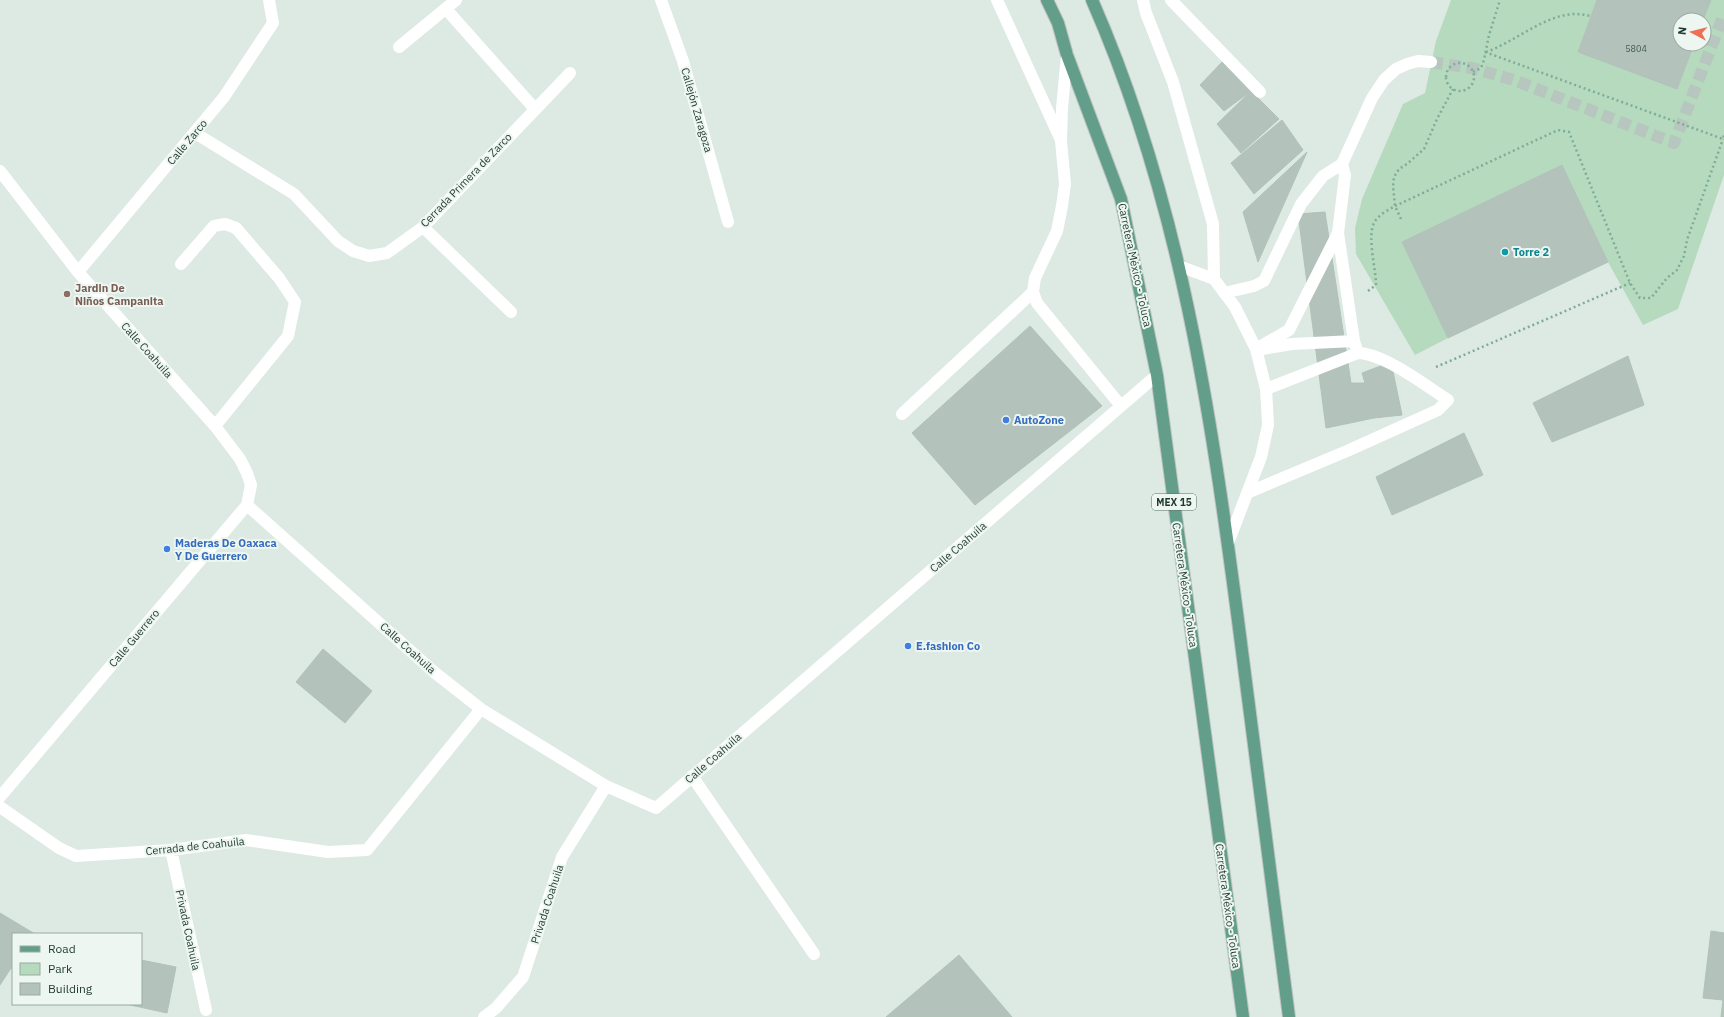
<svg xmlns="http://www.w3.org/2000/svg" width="1724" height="1017" font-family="'IBM Plex Sans',sans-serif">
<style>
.green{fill:#b6dabd}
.building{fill:#b3c3bb;stroke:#b0c2b9}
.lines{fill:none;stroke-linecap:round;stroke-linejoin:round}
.minor-tunnel{stroke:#b7c6bf;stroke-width:12;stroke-dasharray:12 6;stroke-linecap:butt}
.major-casing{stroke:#bcc3c1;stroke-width:14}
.path{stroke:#7eac9a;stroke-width:2.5;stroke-dasharray:2 3;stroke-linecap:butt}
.minor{stroke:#fff;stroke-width:12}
.major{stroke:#629e8a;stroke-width:12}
.culture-dot{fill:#0f9aa8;stroke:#edf6f1;stroke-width:1.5}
.education-dot{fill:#8d6e63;stroke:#edf6f1;stroke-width:1.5}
.shop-dot{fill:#3f7fe0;stroke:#edf6f1;stroke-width:1.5}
.labels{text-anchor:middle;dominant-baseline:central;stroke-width:4;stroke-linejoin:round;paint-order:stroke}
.number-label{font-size:9px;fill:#445b52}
.shield{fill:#edf6f1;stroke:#5d7169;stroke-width:1}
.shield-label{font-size:10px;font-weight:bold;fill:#1f382f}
.street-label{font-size:11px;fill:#1f382f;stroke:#edf6f1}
.culture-label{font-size:11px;font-weight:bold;fill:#0d838f;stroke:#edf6f1;text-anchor:start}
.education-label{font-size:11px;font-weight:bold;fill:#785e54;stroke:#edf6f1;text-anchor:start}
.shop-label{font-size:11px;font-weight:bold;fill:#366cbe;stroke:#edf6f1;text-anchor:start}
</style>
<rect width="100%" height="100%" fill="#dde9e3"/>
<!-- green -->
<path class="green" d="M1451 0H1597L1578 52 1677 89 1694 44H1704L1703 20 1711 0H1724V175L1678 309 1643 325 1608 262 1562 165 1402 242 1448 338 1415 355 1356 254 1355 228 1362 199 1403 104 1425 93 1436 41Z"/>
<!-- building -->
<path class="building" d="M1597 0H1711L1703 20H1680V44H1694L1677 89 1578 52Z
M1225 59 1251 91 1224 111 1200 85Z
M1251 91 1279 119 1241 153 1217 124Z
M1282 120 1303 150 1254 194 1231 163Z
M1307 152 1258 262 1243 212Z
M1562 165 1608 262 1448 338 1402 242Z
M1325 212 1351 383H1365L1362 373 1391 362 1402 415 1374 418 1326 428 1298 214Z
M1030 326 1102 406 975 505 912 433Z
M1628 356 1644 405 1552 442 1533 403Z
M1464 433 1483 475 1392 515 1376 477Z
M323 649 372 691 345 723 296 682Z
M0 913 35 934H13V970L11 968 0 985Z
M1711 931 1724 933V1017H1721L1723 1000 1703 998Z
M959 955 1012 1017H886Z
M141 960 176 967 167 1013 126 1004H141Z"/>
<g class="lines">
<!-- minor-tunnel -->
<path class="minor-tunnel" d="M1431 62 1472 68 1514 80 1674 143 1724 14"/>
<defs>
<path id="major" d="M1047 0 1058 23 1067 55 1121 199 1157 375 1243 1017
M1092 0C1180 200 1211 413 1239 628 1256 758 1272 887 1289 1017"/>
</defs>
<!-- major casing -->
<use href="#major" class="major-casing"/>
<!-- path -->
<path class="path" d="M1485 52 1723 139 1724 135
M1486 52C1515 42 1545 14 1576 14 1581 14 1586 15 1591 16
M1446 77a14 14 0 1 1 28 0a14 14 0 1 1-28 0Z
M1473 72 1481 68 1484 60 1489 35 1500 0
M1401 219 1395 206 1393 186 1394 177 1399 169 1407 164 1424 149 1437 119 1453 89
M1368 291 1376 285C1376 269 1367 237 1374 223 1378 215 1388 210 1395 206L1558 130 1569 132 1630 283 1640 298H1651L1667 278 1677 270 1684 256 1687 240 1723 139
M1436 367 1630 283"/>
<!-- minor -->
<path class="minor" d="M661 0 683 61 728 222
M997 0 1060 138
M1143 0 1146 13 1173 82 1213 224 1214 279
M1171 0 1260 92
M446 9 535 109
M399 47 456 0
M1067 55 1062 108 1061 141 1065 184 1062 206 1057 231 1035 278 1033 292 1037 303 1121 406
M195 133 294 194 338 241 353 251 369 256 387 253 423 227 570 73
M0 171 78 272 215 426 240 459 247 473 251 485 247 505 0 797
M423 227 511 312
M1338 233 1354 341
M181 264 214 226 225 224 236 228 279 278 295 302 288 336 215 426
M1179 266 1214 279 1235 307 1256 349 1266 389 1268 425 1261 457 1228 543
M78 272 224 97 273 23 269 0
M1224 293 1254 286 1264 281 1301 204 1323 176 1342 164 1372 98 1384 80 1396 69 1407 64 1418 61 1431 62
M1256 349 1289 330 1338 233 1345 175 1342 164
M1262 349 1292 344 1354 341 1358 353
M902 414 1033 292
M1247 493 1347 451 1438 410 1448 400C1425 385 1385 354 1358 353L1266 389
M247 505 434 672 481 709 606 786 656 808 1157 375
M692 776 814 954
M0 807 59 848 76 856 171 850 246 840 328 852 367 850 481 709
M171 850 206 1010
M484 1017 496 1008 523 977 562 857 606 786"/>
<!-- major -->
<use href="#major" class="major"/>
</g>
<!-- markers -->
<circle class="culture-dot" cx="1505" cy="252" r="4"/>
<circle class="education-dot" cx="67" cy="294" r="4"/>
<g class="shop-dot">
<circle cx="1006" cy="420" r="4"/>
<circle cx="167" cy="549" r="4"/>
<circle cx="908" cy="646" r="4"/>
</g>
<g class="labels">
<!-- number labels -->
<g class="number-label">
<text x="1636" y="48">5804</text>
</g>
<!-- shield labels -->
<rect class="shield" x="1152" y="494" width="44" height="16" rx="3"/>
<g class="shield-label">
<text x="1174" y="502">MEX 15</text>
</g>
<!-- street labels -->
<g class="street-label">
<text transform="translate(697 110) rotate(74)">Callejón Zaragoza</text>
<text transform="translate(187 142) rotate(-50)">Calle Zarco</text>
<text transform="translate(466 180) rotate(-46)">Cerrada Primera de Zarco</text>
<text transform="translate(1135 265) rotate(78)">Carretera México - Toluca</text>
<text transform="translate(147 350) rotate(48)">Calle Coahuila</text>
<text transform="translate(958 547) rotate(-41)">Calle Coahuila</text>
<text transform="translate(1185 585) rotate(82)">Carretera México - Toluca</text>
<text transform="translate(134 638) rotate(-50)">Calle Guerrero</text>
<text transform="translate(408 648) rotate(42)">Calle Coahuila</text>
<text transform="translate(713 758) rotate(-41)">Calle Coahuila</text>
<text transform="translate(195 846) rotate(-6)">Cerrada de Coahuila</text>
<text transform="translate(547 904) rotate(-72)">Privada Coahuila</text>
<text transform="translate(1228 906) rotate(82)">Carretera México - Toluca</text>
<text transform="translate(188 930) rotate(78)">Privada Coahuila</text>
</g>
<!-- culture labels -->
<g class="culture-label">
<text x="1513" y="252">Torre 2</text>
</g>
<!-- education labels -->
<g class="education-label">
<text x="75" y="288">Jardin De<tspan x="75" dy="13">Niños Campanita</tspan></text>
</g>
<!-- shop labels -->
<g class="shop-label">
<text x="1014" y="420">AutoZone</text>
<text x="175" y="543">Maderas De Oaxaca<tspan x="175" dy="13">Y De Guerrero</tspan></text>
<text x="916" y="646">E.fashion Co</text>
</g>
</g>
<!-- legend -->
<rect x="12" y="933" width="130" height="72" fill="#edf6f1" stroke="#9baaa3"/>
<rect x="20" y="946" width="20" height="6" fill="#629e8a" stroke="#9baaa3"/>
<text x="48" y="953" font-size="12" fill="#1f382f">Road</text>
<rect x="20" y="963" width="20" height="12" fill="#b6dabd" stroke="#9baaa3"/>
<text x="48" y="973" font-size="12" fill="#1f382f">Park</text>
<rect x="20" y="983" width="20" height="12" fill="#b3c3bb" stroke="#9baaa3"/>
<text x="48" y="993" font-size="12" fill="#1f382f">Building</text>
<!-- north arrow -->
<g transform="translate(1692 32) rotate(277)"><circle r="19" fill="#edf6f1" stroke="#9baaa3"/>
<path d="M0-3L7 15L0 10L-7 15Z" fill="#ef6f54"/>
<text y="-6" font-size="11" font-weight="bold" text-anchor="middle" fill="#1f382f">N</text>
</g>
</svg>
